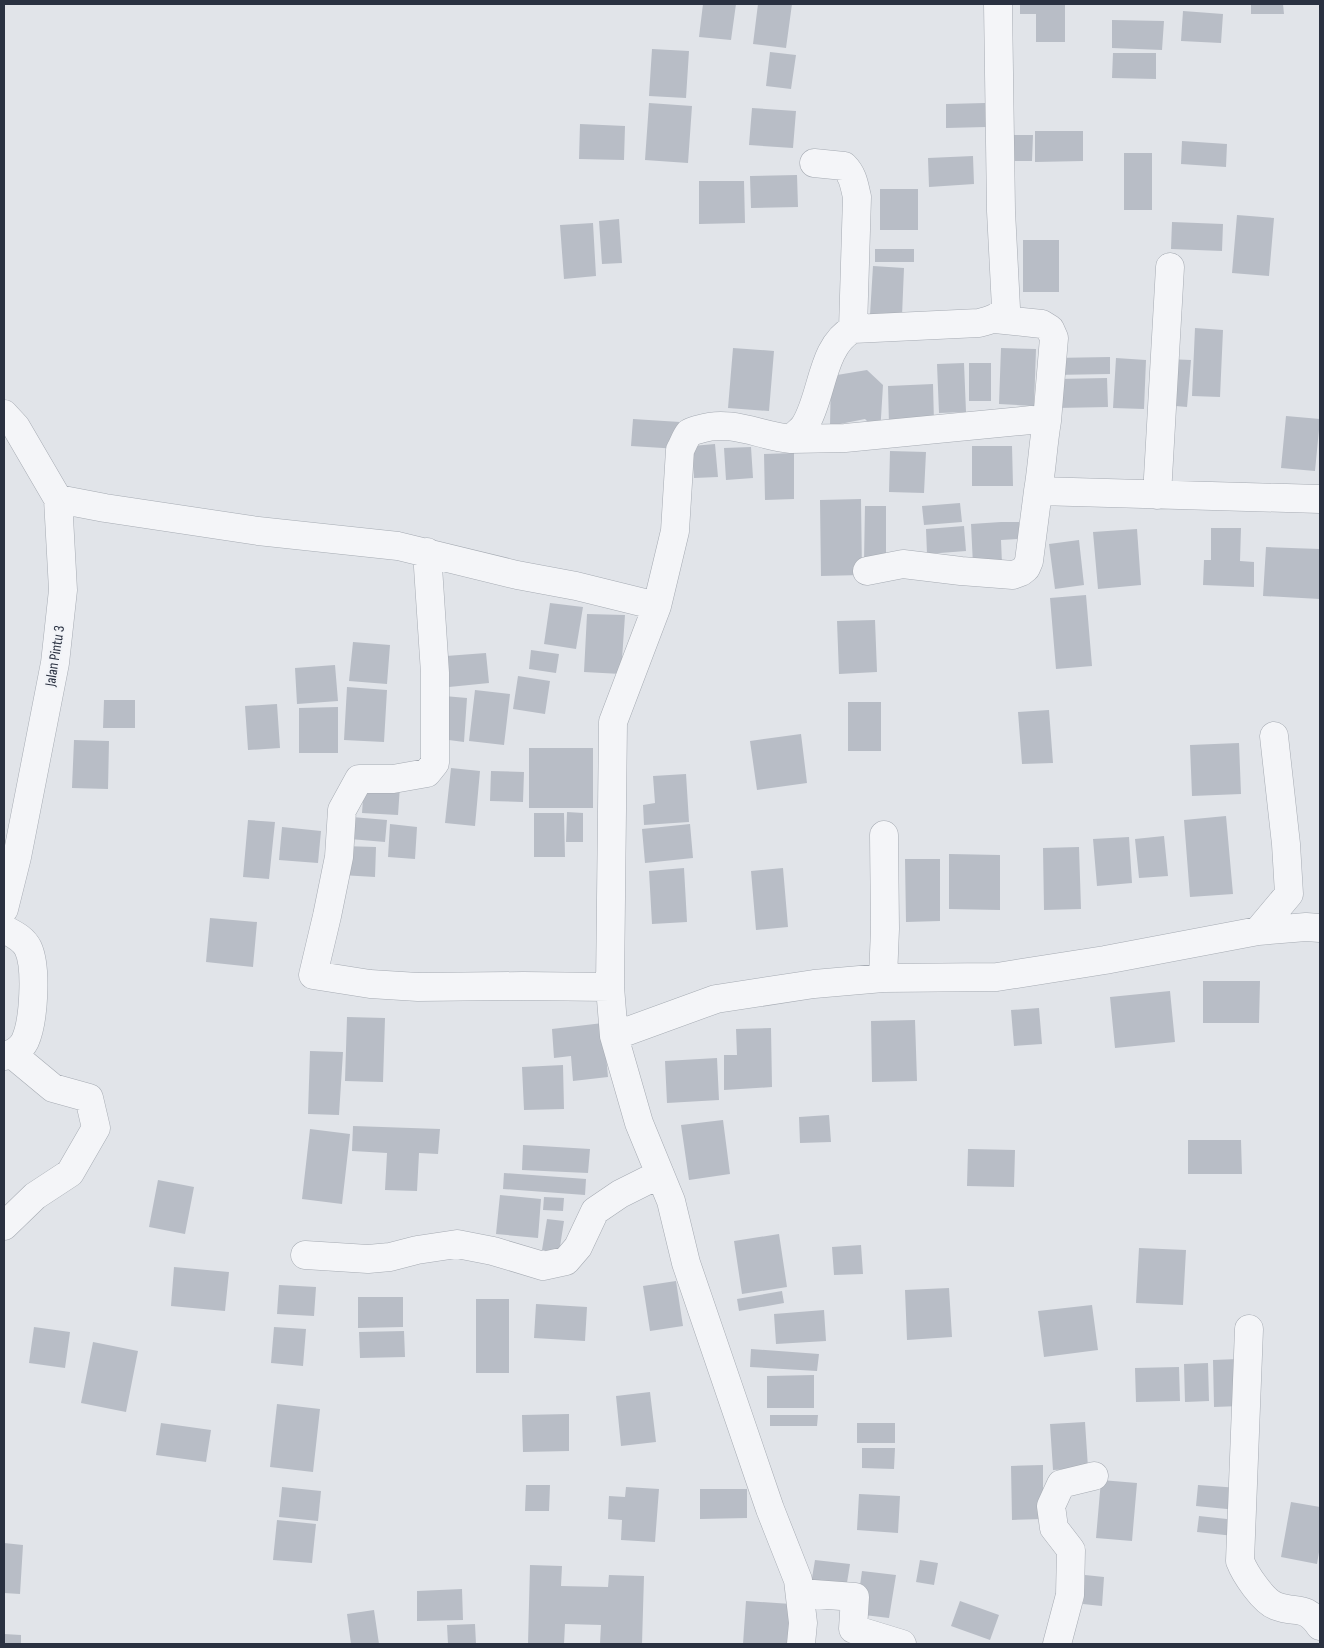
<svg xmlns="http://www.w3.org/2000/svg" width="1324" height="1648" font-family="'Sofia Sans Condensed',sans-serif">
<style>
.building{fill:#b8bdc6}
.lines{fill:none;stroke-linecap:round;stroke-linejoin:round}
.minor-casing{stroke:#a6abb3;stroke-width:29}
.minor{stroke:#f4f5f8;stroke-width:28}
.labels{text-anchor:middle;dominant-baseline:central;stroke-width:4;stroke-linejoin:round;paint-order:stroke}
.street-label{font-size:15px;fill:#2a3141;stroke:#f1f3f7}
</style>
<rect width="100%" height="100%" fill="#e1e4e9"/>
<!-- building -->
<path class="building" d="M703 4H736L731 40 699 37Z
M758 4H792L786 48 753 44Z
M1020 4H1065V42H1036V14H1020Z
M1251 4H1283L1284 14H1251Z
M1183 11 1223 14 1221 43 1181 41Z
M1112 20 1164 21 1162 50 1112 48Z
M652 49 689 51 686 98 649 96Z
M770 52 796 55 791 89 766 86Z
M1113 53H1156V79L1112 78Z
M649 103 692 106 688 163 645 160Z
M985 103 986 127 946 128V104Z
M752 108 796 111 793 148 749 145Z
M580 124 625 126 624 160 579 159Z
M1035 131H1083V161L1035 162Z
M1011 135H1033L1032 161H1010Z
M1182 141 1227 144 1226 167 1181 164Z
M1124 153H1152V210H1124Z
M973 156 974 184 929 187 928 158Z
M797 175 798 207 751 208 750 176Z
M699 181H744L745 223 699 224Z
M880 189H918V230H880Z
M1237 215 1274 218 1269 276 1232 273Z
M619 219 622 263 602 264 599 221Z
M1172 222 1223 224 1222 251 1171 249Z
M593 223 596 276 564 279 560 225Z
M1023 240H1059V292H1023Z
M875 249H914V262H875Z
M873 266 904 268 902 316 870 315Z
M1195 328 1223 330 1220 397 1192 396Z
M733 348 774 351 769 411 728 408Z
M1001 348 1036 349 1034 406 999 404Z
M1110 357V374L1053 375V358Z
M1116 358 1146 360 1144 409 1113 408Z
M1168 359 1191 360 1187 407 1164 405Z
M964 363 966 412 939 413 937 364Z
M969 363H991V401H969Z
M867 370 883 385 880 434 865 419 830 426 831 376Z
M1107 378 1108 407 1057 408 1056 379Z
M933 384 934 423 889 425 888 386Z
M1286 416 1320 419 1315 471 1281 468Z
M633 419 680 422 679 449 631 446Z
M715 444 718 477 694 478 692 446Z
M972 446H1012L1013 486H972Z
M751 447 753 478 726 480 724 448Z
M890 451 926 452 924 493 889 492Z
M794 453V499L765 500 764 454Z
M861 499 862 575 821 576 820 500Z
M960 503 962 522 924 525 922 506Z
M865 506H886V562H864Z
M1001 522H1019L1020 539 1001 540 1002 564 973 565 971 524Z
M964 526 966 551 927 554 926 529Z
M1211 528H1241L1240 561 1254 562V587L1203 585 1204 560H1211Z
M1137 529 1141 585 1098 589 1093 532Z
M1079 540 1084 585 1055 589 1049 544Z
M1266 547 1320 549V599L1263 596Z
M1086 595 1092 666 1056 669 1050 598Z
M550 603 583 607 576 649 544 644Z
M587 614 625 615 621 674 584 672Z
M875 620 877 672 839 674 837 621Z
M353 642 390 645 387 684 349 681Z
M531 650 559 654 556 673 529 669Z
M486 653 489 683 449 687 446 656Z
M335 665 338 701 297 704 295 668Z
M518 676 550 681 545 714 513 709Z
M347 687 387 690 384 742 344 740Z
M475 690 510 694 504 745 469 741Z
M444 696 467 698 464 742 441 739Z
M104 700H135V728H103Z
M848 702H881V751H848Z
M277 704 280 748 248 750 245 706Z
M338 707V753H299V708Z
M1049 710 1053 763 1022 764 1018 712Z
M801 734 807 783 757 790 750 741Z
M74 740 109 741 108 789 72 788Z
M1239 743 1241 794 1192 796 1190 745Z
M529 748H593V808H529Z
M451 768 480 771 475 826 445 823Z
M491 771 524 772 523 802 490 801Z
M686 774 689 822 644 825 643 805 655 803 653 776Z
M364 784 400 786 398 815 362 813Z
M567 812 583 813V842H566Z
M534 813H564L565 857H534Z
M1226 816 1233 894 1190 897 1184 820Z
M352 817 387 820 385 842 350 839Z
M248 820 275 822 269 879 243 877Z
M390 824 417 827 415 859 388 857Z
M690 824 693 858 645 863 642 829Z
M282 827 321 831 318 863 279 860Z
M1164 836 1168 876 1139 878 1135 839Z
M1129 837 1132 883 1097 886 1093 839Z
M342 846 376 847 375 877 341 875Z
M1079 847 1081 909 1044 910 1043 848Z
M949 854 1000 855V910L949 909Z
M905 859H940V921L906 922Z
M684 868 687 922 652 924 649 871Z
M783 868 788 927 756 930 751 871Z
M210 918 257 922 253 967 206 962Z
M1203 981H1260L1259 1023H1203Z
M1170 991 1175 1042 1115 1048 1110 997Z
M1039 1008 1042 1044 1014 1046 1011 1010Z
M347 1017 385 1018 383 1082 345 1081Z
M915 1020 917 1081 872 1082 871 1021Z
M603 1023 608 1077 573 1081 571 1056 554 1058 552 1029Z
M771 1028 772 1087 724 1090V1055H737L736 1029Z
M310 1051 343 1052 339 1115 308 1114Z
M717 1058 719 1100 667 1103 665 1061Z
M563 1065 564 1109 524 1110 522 1067Z
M829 1115 831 1142 800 1143 799 1117Z
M723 1120 730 1174 689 1180 681 1125Z
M353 1126 440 1129 438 1154 419 1153 417 1191 385 1190 387 1153 352 1151Z
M310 1129 350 1134 342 1204 302 1199Z
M1188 1140H1241L1242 1174H1188Z
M523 1145 590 1149 588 1173 522 1170Z
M968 1149 1015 1150 1014 1187 967 1186Z
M504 1173 586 1179 585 1195 503 1189Z
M158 1180 194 1187 185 1234 149 1227Z
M500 1195 541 1199 538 1238 496 1234Z
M544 1197 564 1198 563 1211 543 1210Z
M547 1219 564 1221 559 1253 542 1250Z
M779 1234 787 1287 742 1294 734 1241Z
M861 1245 863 1274 834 1275 832 1247Z
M1139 1248 1186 1250 1183 1305 1136 1303Z
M174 1267 229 1272 225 1311 171 1306Z
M676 1281 683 1326 650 1331 643 1286Z
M279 1285 316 1287 314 1316 277 1314Z
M949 1288 952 1337 907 1340 905 1290Z
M782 1291 784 1303 739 1311 737 1299Z
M358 1297H403V1327L358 1328Z
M476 1299H509V1373H476Z
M536 1304 587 1307 585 1341 534 1338Z
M1092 1305 1098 1350 1044 1357 1038 1311Z
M824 1310 826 1341 776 1344 774 1314Z
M34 1327 70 1332 65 1368 29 1363Z
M274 1327 306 1329 303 1366 271 1363Z
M404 1331 405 1357 360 1358 359 1332Z
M93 1342 138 1351 126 1412 81 1403Z
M751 1349 819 1354 817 1371 750 1367Z
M1238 1359 1240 1406 1214 1407 1213 1360Z
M1208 1363 1209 1401 1185 1402 1184 1364Z
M1179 1367 1180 1401 1136 1402 1135 1368Z
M814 1375V1408H767V1376Z
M650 1392 656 1442 621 1446 616 1396Z
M277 1404 320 1409 313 1472 270 1467Z
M569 1414V1451L523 1452 522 1415Z
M770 1415H818L817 1426H770Z
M1085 1422 1088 1468 1053 1470 1050 1424Z
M161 1423 211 1430 206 1462 156 1455Z
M857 1423H895V1443H857Z
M862 1448H895L894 1469 862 1468Z
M1043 1465V1519L1012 1520 1011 1466Z
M1101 1480 1137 1483 1132 1541 1096 1538Z
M526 1485H550L549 1511H525Z
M1198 1485 1239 1488 1237 1510 1196 1506Z
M282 1487 321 1491 318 1521 279 1517Z
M626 1487 659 1489 655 1542 621 1540 622 1520 608 1519 609 1496 625 1497Z
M700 1489H747V1518L700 1519Z
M859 1494 900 1496 898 1533 857 1530Z
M1291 1502 1320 1507V1546L1317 1564 1281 1557Z
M1199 1516 1236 1520 1234 1536 1197 1532Z
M277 1520 316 1524 312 1563 273 1560Z
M4 1543 23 1545 20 1594 4 1593Z
M815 1560 850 1564 846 1589 811 1584Z
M920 1560 938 1563 934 1585 916 1582Z
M530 1565 562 1566 561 1586 608 1587 609 1575 644 1576 642 1644H600L601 1625 565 1624 564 1644H528Z
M862 1571 896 1575 889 1618 856 1614Z
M1085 1575 1104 1577 1102 1606 1083 1604Z
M462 1589 463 1620 417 1621V1591Z
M746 1601 791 1604 787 1644H743Z
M960 1601 999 1615 990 1640 951 1626Z
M374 1610 379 1644H351L347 1614Z
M475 1624 476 1644H448L447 1625Z
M4 1634 21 1635V1644H4Z"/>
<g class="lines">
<defs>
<path id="minor" d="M814 163 844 166C853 175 854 184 857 197L853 329
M995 319 1042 324 1050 329 1054 338 1047 421
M4 414 16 427 58 499 63 590 55 663 17 857 4 909
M791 439 845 438 1031 420 1047 421C1043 444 1042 468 1038 491L1320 499
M1157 495 1170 267
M58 499 105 508 258 531 398 546 517 575 576 586 657 606
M427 552 435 673V763L427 773 393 779H359L342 810 339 857 327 916 313 975 370 984 418 987 523 986 610 987
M867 571 903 564 961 571 1013 575 1021 572 1026 568 1029 561 1038 491
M4 929C13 934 23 938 28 948 37 967 34 1021 25 1041 21 1049 13 1054 4 1056
M1258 931 1289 894 1286 844 1274 736
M883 978 885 929 884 835
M614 1036 716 999 814 984 883 978 997 977 1105 960 1258 931 1306 927 1320 928
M4 1226 35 1196 70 1173 96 1128 89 1098 53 1088 12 1054
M305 1255 368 1259 390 1257 417 1250 457 1244 493 1251 543 1266 566 1261 578 1247 595 1211 620 1194 660 1174
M1249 1329 1240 1561C1245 1574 1263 1601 1276 1606 1297 1614 1305 1604 1320 1626
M800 1593 855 1597 853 1629 902 1644
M801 1644 803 1623 798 1580 770 1509 686 1263 671 1201 639 1123 614 1036 610 987 613 722 657 606 675 531 680 450C683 445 685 438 689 433 692 431 697 430 700 429 731 419 760 436 791 439 796 434 802 430 805 425 823 396 821 346 853 329L979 323C991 320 999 318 1006 308L1001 211 998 4
M1057 1644 1070 1595 1071 1550 1054 1528 1051 1506 1061 1484 1094 1476"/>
</defs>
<!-- minor casing -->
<use href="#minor" class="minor-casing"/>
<!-- minor -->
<use href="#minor" class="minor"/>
</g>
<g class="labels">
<!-- street labels -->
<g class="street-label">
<text transform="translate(55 656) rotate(-81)">Jalan Pintu 3</text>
</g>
</g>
<!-- border -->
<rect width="1324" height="1648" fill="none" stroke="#2a3141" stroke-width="10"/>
</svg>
